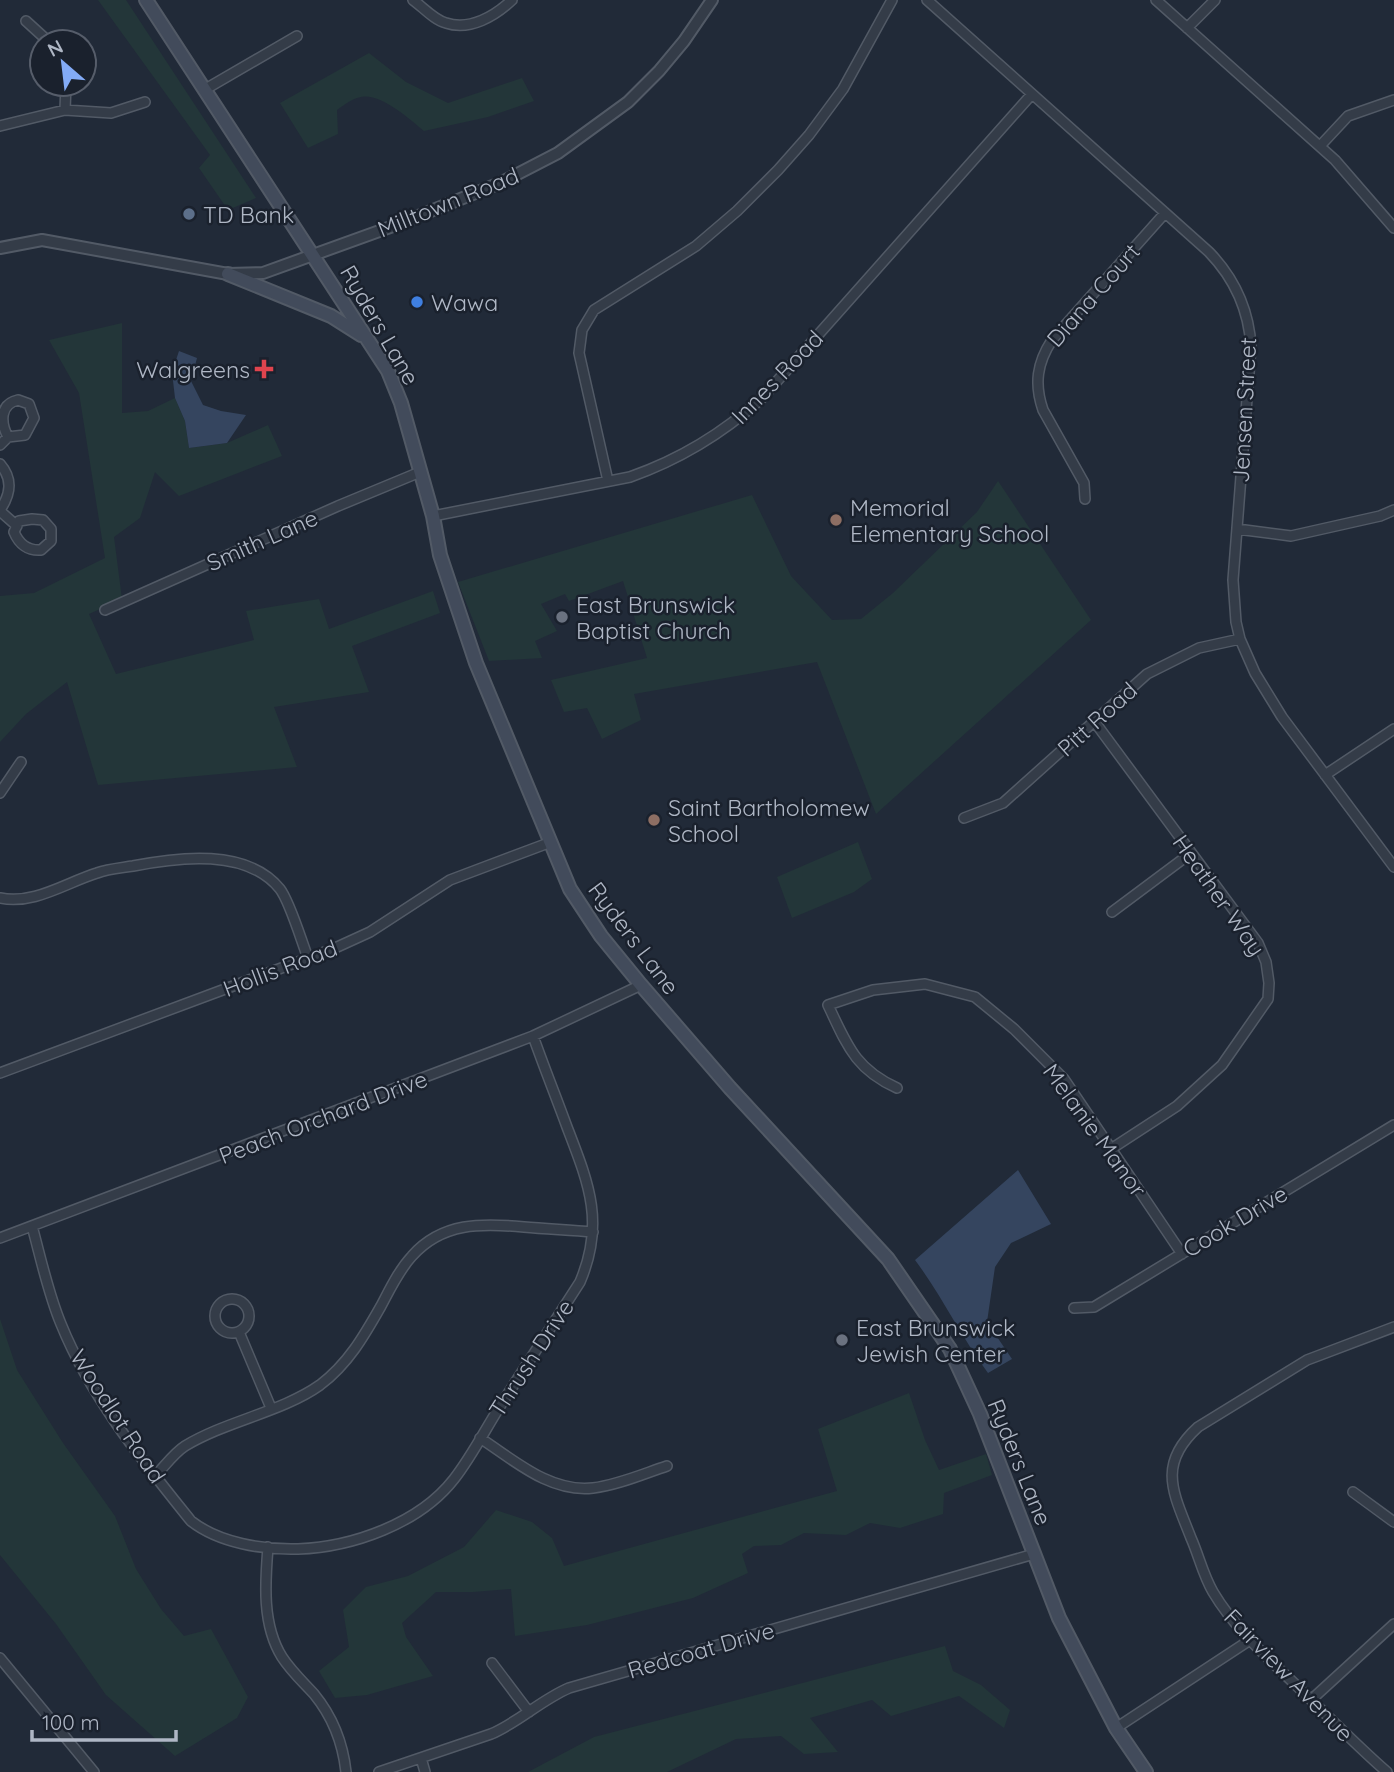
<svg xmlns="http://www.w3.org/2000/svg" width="1394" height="1772" font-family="Quicksand,sans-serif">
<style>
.green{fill:#233639}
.water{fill:#35455f}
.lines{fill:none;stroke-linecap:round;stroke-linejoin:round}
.minor-casing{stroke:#525a66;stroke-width:12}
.tertiary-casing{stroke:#525a66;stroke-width:14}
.secondary-casing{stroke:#525a66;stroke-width:16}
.minor{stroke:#343c48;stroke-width:9}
.tertiary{stroke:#343c48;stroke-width:10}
.secondary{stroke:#424b5b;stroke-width:12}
.service-dot{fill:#5c6f8a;stroke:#1a212d;stroke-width:2.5}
.shop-dot{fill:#3f7fe0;stroke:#1a212d;stroke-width:2.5}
.health-dot{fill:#e0444e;stroke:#1a212d;stroke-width:2.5}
.education-dot{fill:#8d6e63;stroke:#1a212d;stroke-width:2.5}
.worship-dot{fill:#6b7280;stroke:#1a212d;stroke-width:2.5}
.labels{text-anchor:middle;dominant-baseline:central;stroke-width:5;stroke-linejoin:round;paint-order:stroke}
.street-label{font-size:23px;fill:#afb7c5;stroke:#1a212d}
.poi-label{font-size:23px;fill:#afb7c5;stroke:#1a212d;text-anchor:start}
</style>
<rect width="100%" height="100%" fill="#212a38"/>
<!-- green -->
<path class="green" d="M98 0H126L256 198 228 210 199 168 210 155Z
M369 53 406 82 448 103 522 78 534 101 488 117 424 131C409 119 381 93 361 97 353 98 344 105 337 110L338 134 308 148 280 103Z
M122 323V413L148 411 175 398 185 421 189 448 227 443 268 425 282 456 179 496 155 472 140 518 114 537 122 599 89 614 116 674 254 640 246 611 319 599 329 629 433 591 440 613 352 646 369 692 274 707 297 767 98 785 67 682 26 714 0 742V596L34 593 105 558 79 393 49 340Z
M998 481 1091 620 876 814 817 662 634 694 641 720 602 739 587 708 564 712 551 680 647 658 623 581 569 601 565 594 541 604 557 631 535 641 542 658 489 661 458 582 752 495 791 576 832 620 861 619 893 593 977 512Z
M858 842 872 879 854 892 792 918 777 877Z
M0 1319 17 1370 63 1443 115 1516 136 1569 161 1609 184 1636 211 1629 248 1697 237 1718 175 1756 106 1695 56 1624 0 1555Z
M909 1393 925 1440 939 1470 986 1454 992 1475 944 1493 943 1514 900 1528 870 1523 846 1535 804 1533 781 1545 754 1546 742 1554 748 1573 693 1598 587 1625 515 1636 511 1589 473 1592H436L402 1623 406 1637 433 1676 367 1695 335 1698 319 1671 349 1647 343 1610 366 1587 408 1576 464 1547 496 1510 532 1522 552 1538 564 1566 837 1491 818 1429Z
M945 1646 953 1671 981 1685 1010 1710 1004 1728 959 1696 891 1716 872 1700 810 1718 838 1752 804 1754 781 1736 736 1739 667 1772H528L594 1737Z"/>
<!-- water -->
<path class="water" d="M179 351 197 358 191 381 203 405 221 411 246 415 227 443 189 448 185 421 175 398 172 372Z
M1018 1170 1051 1224 1011 1243 995 1267 987 1322 1012 1359 988 1373C961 1337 942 1296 915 1260Z"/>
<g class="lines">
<defs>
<path id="minor" d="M413 0C423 7 434 20 446 23 470 31 495 16 512 0
M927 0 1209 252C1235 279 1249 310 1251 347L1233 580 1236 622 1240 639 1255 673 1282 717 1394 867
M1156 0 1335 160 1394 228
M26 21 49 42
M1187 28 1215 0
M204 90 297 36
M65 110 66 84
M0 126 65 110 111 113 145 102
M1320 146 1348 116 1394 100
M18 400 29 404 34 418 25 435 8 437C0 422 0 404 18 400Z
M0 445 8 437
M0 464C13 479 11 494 0 510
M608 481 579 353 582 330 594 310 696 246 737 211 778 170 809 135 843 89 892 0
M1085 499 1084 483 1043 410C1034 384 1037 363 1052 340L1165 213
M0 511 17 526
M433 516 630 477C681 459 722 434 762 398L1032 94
M32 519 43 520 51 529V541L41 550C28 551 19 544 14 532L19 521Z
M1237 529 1291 536 1380 516 1394 510
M105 610 338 506 420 472
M1094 721 1258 943 1266 962 1269 983 1268 999 1222 1065 1177 1106 1111 1149
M1325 775 1394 729
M0 793 21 762
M964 818 1003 803 1147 674 1199 648 1240 639
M0 898C34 905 65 883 97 873 108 869 121 868 133 866 178 857 247 848 280 889 290 902 301 940 308 958
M1112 912 1191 853
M0 1073 335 948 370 932 450 880 551 842
M897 1088C855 1069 847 1045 828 1005L873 990 925 984 975 997 1014 1029 1064 1079 1182 1254
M32 1226C41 1259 48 1293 61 1324 91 1398 142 1460 191 1521 219 1543 263 1550 298 1549 352 1547 419 1524 454 1479 472 1456 486 1428 502 1403 528 1363 554 1322 580 1282 605 1223 589 1184 567 1127 556 1097 544 1067 533 1036
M0 1238 533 1036 641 985
M215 1316a17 17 0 1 1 34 0a17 17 0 1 1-34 0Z
M1074 1308 1094 1307 1394 1125
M239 1332 271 1408
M480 1438C514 1460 550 1493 593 1488 618 1485 643 1474 667 1466
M155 1476C164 1467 174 1453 185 1446 226 1421 282 1412 320 1385 348 1364 364 1336 381 1306 390 1289 399 1270 412 1256 442 1222 482 1223 524 1227 547 1229 570 1230 593 1232
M1353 1492 1394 1522
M268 1547C265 1583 262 1625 282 1657 291 1671 303 1682 314 1694 332 1716 343 1744 346 1772
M0 1658 94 1772
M492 1663 529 1712
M1311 1700 1394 1624
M1116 1728 1250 1640
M421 1758 425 1772
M379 1772 491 1734C519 1722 541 1700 569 1688L1034 1554
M1387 1772C1356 1745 1328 1716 1298 1687 1268 1658 1235 1629 1213 1592 1203 1575 1199 1556 1191 1538 1174 1494 1156 1465 1198 1427L1307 1360 1394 1327"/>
<path id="tertiary" d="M0 248 42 240 228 274 263 273 396 225 500 183 558 153 628 102 659 71 684 41 712 0"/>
<path id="secondary" d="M146 0 388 371 401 403 433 516 440 555 476 663 570 889 601 936 641 985 730 1088 888 1259 950 1349 980 1414 1059 1618 1116 1728 1146 1772
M228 274 331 316 361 335"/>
</defs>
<!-- minor casing -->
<use href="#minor" class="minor-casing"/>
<!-- tertiary casing -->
<use href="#tertiary" class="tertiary-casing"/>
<!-- secondary casing -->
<use href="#secondary" class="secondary-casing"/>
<!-- minor -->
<use href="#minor" class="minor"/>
<!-- tertiary -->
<use href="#tertiary" class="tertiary"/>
<!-- secondary -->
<use href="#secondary" class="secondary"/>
</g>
<!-- markers -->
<circle class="service-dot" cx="189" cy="214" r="7"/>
<circle class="shop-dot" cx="417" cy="302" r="7"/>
<path class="health-dot" d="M260.5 358.5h7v7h7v7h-7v7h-7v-7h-7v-7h7z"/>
<g class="education-dot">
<circle cx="836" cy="520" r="7"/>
<circle cx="654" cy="820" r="7"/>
</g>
<g class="worship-dot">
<circle cx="562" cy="617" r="7"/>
<circle cx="842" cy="1340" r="7"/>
</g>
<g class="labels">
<!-- street labels -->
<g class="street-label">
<text transform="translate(448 202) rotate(-22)">Milltown Road</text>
<text transform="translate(1093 295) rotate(-49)">Diana Court</text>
<text transform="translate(380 325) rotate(60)">Ryders Lane</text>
<text transform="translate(777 377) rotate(-46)">Innes Road</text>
<text transform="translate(1244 410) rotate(-87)">Jensen Street</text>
<text transform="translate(262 540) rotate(-24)">Smith Lane</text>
<text transform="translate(1097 719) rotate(-42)">Pitt Road</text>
<text transform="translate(1219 895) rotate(55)">Heather Way</text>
<text transform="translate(634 938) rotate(53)">Ryders Lane</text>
<text transform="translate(280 968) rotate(-21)">Hollis Road</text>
<text transform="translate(323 1117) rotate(-21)">Peach Orchard Drive</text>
<text transform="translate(1095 1130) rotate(54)">Melanie Manor</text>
<text transform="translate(1235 1221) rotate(-31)">Cook Drive</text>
<text transform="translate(531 1358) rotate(-57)">Thrush Drive</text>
<text transform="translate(118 1416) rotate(57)">Woodlot Road</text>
<text transform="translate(1020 1462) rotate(68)">Ryders Lane</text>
<text transform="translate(701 1650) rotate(-16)">Redcoat Drive</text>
<text transform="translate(1289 1675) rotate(46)">Fairview Avenue</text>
</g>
<!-- poi labels -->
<g class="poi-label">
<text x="203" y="214">TD Bank</text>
<text x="431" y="302">Wawa</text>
<text x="250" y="369" text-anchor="end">Walgreens</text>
<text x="850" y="507">Memorial<tspan x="850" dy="26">Elementary School</tspan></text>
<text x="576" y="604">East Brunswick<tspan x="576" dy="26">Baptist Church</tspan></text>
<text x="668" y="807">Saint Bartholomew<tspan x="668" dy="26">School</tspan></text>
<text x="856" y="1327">East Brunswick<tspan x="856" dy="26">Jewish Center</tspan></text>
</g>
</g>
<!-- north arrow -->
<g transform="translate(63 63) rotate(332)"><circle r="33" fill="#1a212d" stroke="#565d6a" stroke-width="2"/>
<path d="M0-5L12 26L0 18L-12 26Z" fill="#83abf6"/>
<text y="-10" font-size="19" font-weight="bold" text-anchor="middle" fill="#afb7c5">N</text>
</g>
<!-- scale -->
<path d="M32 1730v10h144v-10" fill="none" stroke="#afb7c5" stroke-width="3.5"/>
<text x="42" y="1730" font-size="21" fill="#afb7c5" stroke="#1a212d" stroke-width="5" paint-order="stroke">100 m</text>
</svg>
